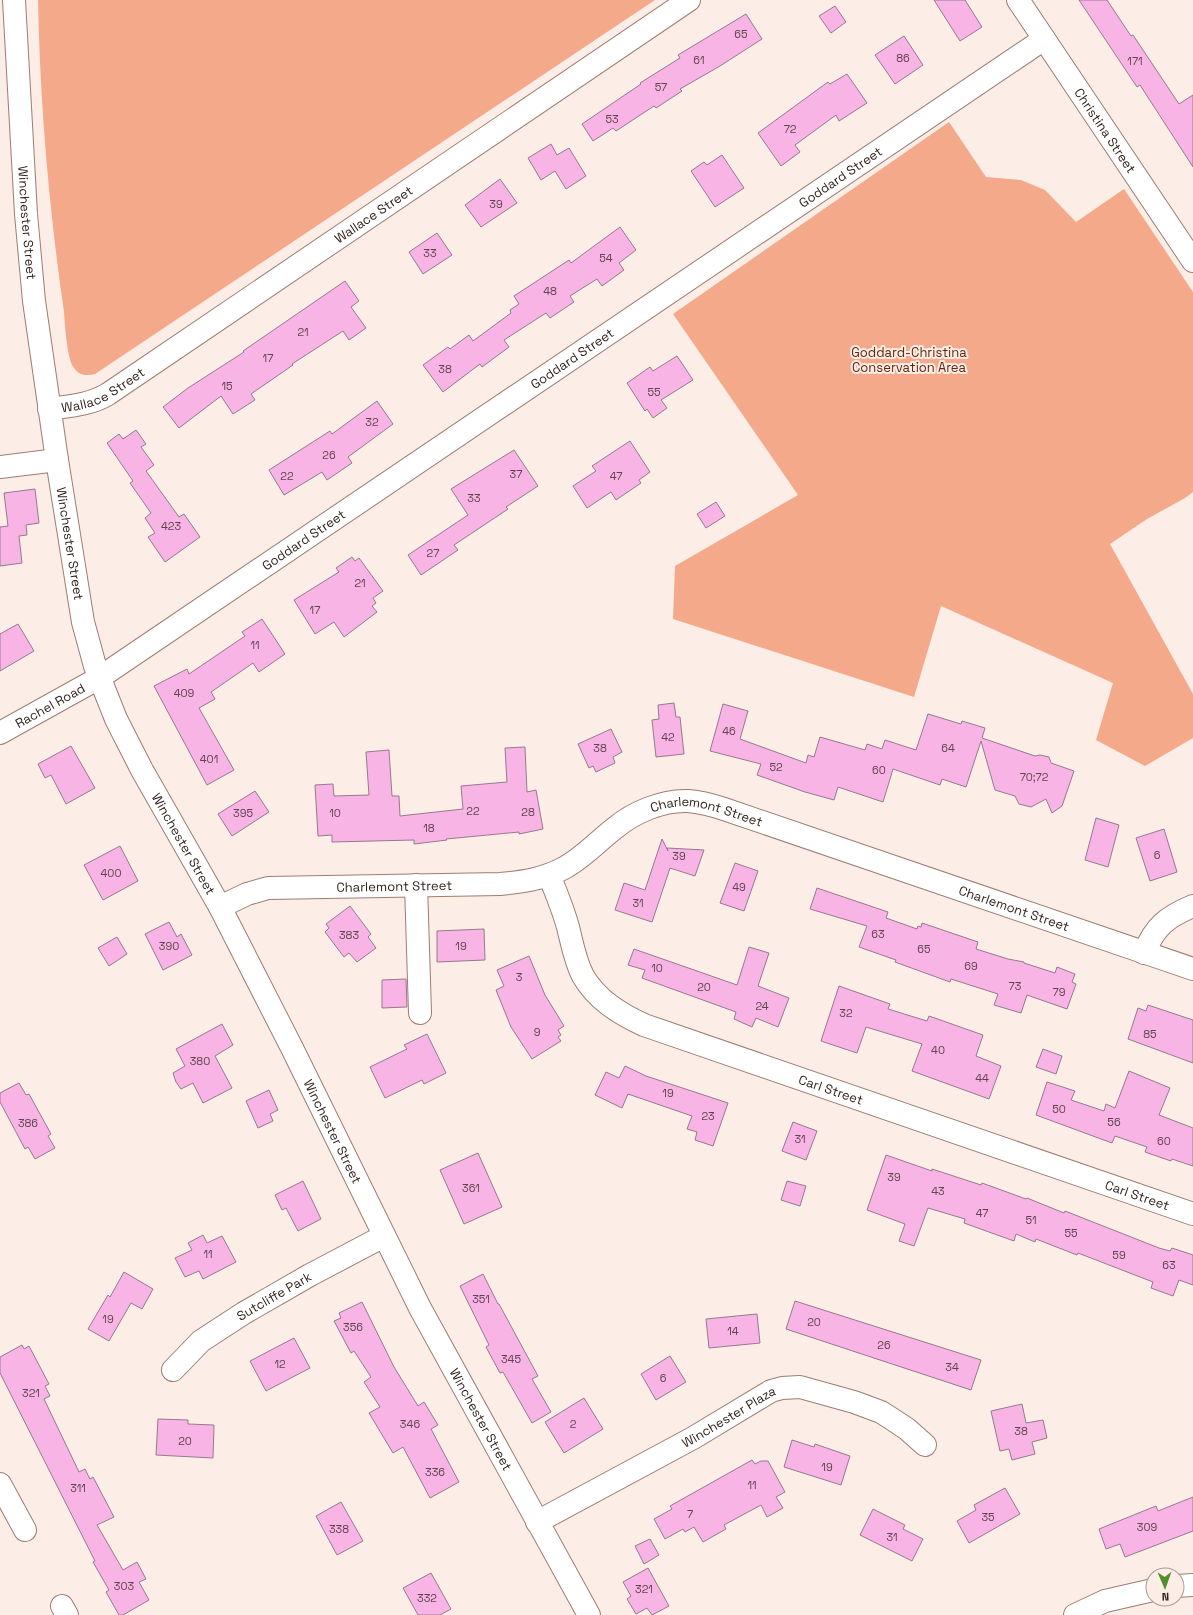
<svg xmlns="http://www.w3.org/2000/svg" width="1193" height="1615" font-family="'Space Grotesk',sans-serif">
<style>
.green{fill:#f5a98b}
.building{fill:#f9b4e6;stroke:#96798d}
.lines{fill:none;stroke-linecap:round;stroke-linejoin:round}
.minor-casing{stroke:#9e7d70;stroke-width:24}
.minor{stroke:#fff;stroke-width:22}
.labels{text-anchor:middle;dominant-baseline:central;stroke-width:4;stroke-linejoin:round;paint-order:stroke}
.number-label{font-size:11px;fill:#60444d}
.street-label{font-size:13px;fill:#2d1f1a;stroke:#fcede7}
.park-label{font-size:13px;fill:#63270b;stroke:#fcede7}
</style>
<rect width="100%" height="100%" fill="#fcede7"/>
<!-- green -->
<path class="green" d="M38 0H655L95 374C87 376 79 376 74 368 67 360 65 324 64 312 49 209 40 104 38 0Z
M949 122 986 177 1021 180 1045 190 1076 222 1124 189 1193 292V492L1185 498 1147 519 1110 544 1193 694V738L1145 766 1096 740 1113 683 941 606 914 697 673 619 675 566 798 495 673 314Z"/>
<!-- building -->
<path class="building" d="M934 0H965L982 27 960 41Z
M1079 0H1107L1131 36 1133 35 1179 104 1193 95V167L1140 85 1137 87Z
M835 6 846 22 831 33 819 16Z
M746 14 762 39 720 66 680 89 682 91 656 108 654 106 616 131 613 128 593 141 582 124 641 84 640 83 680 58 678 55Z
M904 36 923 65 895 84 875 55Z
M847 74 867 103 839 121 836 115 795 145 800 152 781 166 758 133 828 82 830 84Z
M551 144 557 155 569 148 586 176 566 189 555 171 541 180 528 158Z
M722 155 744 188 715 207 691 171 704 162 707 165Z
M500 179 517 203 481 227 465 205Z
M620 227 636 250 619 263 624 270 602 286 597 279 570 296 574 302 550 318 546 313 504 340 509 347 482 367 480 364 443 392 423 365 448 347 450 349 469 335 473 341 511 313 510 310 519 304 514 296 569 260 571 263Z
M437 233 452 255 423 274 409 252Z
M345 281 359 301 351 307 366 328 349 340 343 331 292 364 293 365 251 394 255 400 233 414 221 396 179 428 163 407 188 388 244 352 243 351Z
M677 356 693 380 661 400 667 408 653 418 647 409 645 411 627 383 650 367 653 371Z
M377 401 393 424 348 457 352 463 327 480 322 472 284 495 269 470 330 431 332 434Z
M136 430 146 444 141 447 154 465 146 471 179 517 184 514 200 537 165 562 148 537 155 533 145 518 151 513 130 483 133 481 107 443 119 434 123 439Z
M630 441 650 472 639 480 641 483 616 500 611 492 587 508 573 486 596 471 592 466Z
M514 450 538 486 506 507 508 509 454 545 458 550 421 575 408 555 468 515 451 489Z
M35 489 39 523 26 525 27 535 19 536 22 563 0 566V527L8 526 4 493Z
M716 502 725 516 706 528 697 514Z
M352 557 355 561 359 558 383 591 373 598 376 603 372 606 377 612 344 637 334 622 315 634 294 600 339 572 336 568Z
M262 619 285 654 259 672 253 663 211 692 215 699 199 708 234 770 207 785 154 686 187 669 189 674 245 636 242 632Z
M18 624 34 651 0 671V634Z
M674 703 676 717H680L684 754 656 757 652 720 659 719 658 705Z
M723 704 748 711 740 739 806 763 808 755 814 757 820 737 865 750 867 744 882 749 885 740 916 750 928 714 961 724 962 721 985 728 982 738 1035 756 1040 755 1049 757 1051 763 1074 771 1062 806 1052 813 1046 799 1031 807 1019 804 1015 796 995 790 981 741 966 787 942 779 940 785 893 769 883 802 838 787 834 800 805 792 757 775 761 764 710 751Z
M611 729 622 752 613 757 615 763 596 772 593 766 589 768 578 744Z
M71 746 95 788 66 804 51 775 45 778 38 764Z
M525 747 527 792 536 790 543 829 519 834V832L446 839 447 840 414 844V840L332 842V835L318 836 315 785 333 784 334 796 369 795 366 752 389 750 392 796H399L400 816 463 809 461 786 507 782 505 748Z
M255 791 269 812 232 836 218 814Z
M1096 818 1119 825 1108 867 1085 860Z
M1164 829 1177 872 1150 881 1136 838Z
M662 839 668 851 667 848 704 850 695 876 670 868 652 922 615 910 624 883 645 890Z
M120 846 138 881 103 900 84 865Z
M735 863 758 871 744 911 720 903Z
M817 888 888 912 886 918 917 929 918 926 921 927 922 923 978 942 976 949 1008 959 1024 962V963L1055 973 1057 967 1075 974 1072 982 1076 984 1067 1009 1027 995 1021 1013 994 1005 998 994 951 979 950 982 895 962 896 960 859 947 867 926 810 909Z
M350 906 371 934 368 937 376 948 357 962 349 953 344 957 325 932 329 928 326 924Z
M169 922 177 937 181 934 192 955 163 970 145 934Z
M484 929 485 960 437 962V931Z
M117 937 127 954 109 966 98 948Z
M749 947 769 953 758 986 789 998 778 1027 756 1018 752 1027 734 1019 736 1012 642 978 645 970 628 965 634 949 737 985Z
M529 956 545 995 564 1026 558 1030 561 1035 558 1037 561 1041 532 1059 511 1027 496 990 504 986 497 970Z
M406 979 407 1007 382 1008V980Z
M839 986 890 1004 888 1009 927 1021 929 1016 983 1035 976 1056 1001 1066 989 1099 912 1071 922 1044 866 1027 857 1053 821 1041Z
M1148 1005 1193 1020V1063L1128 1039 1138 1008 1146 1011Z
M222 1024 233 1045 215 1056 232 1088 203 1103 193 1083 181 1089 176 1082 173 1073 185 1066 176 1049Z
M427 1034 446 1073 424 1084 422 1080 385 1098 370 1067 407 1049 404 1045Z
M1043 1049 1062 1056 1056 1074 1036 1067Z
M625 1066 646 1076 728 1103 713 1146 695 1140 697 1132 687 1129 692 1116 628 1094 622 1108 595 1095 606 1072 619 1078Z
M1129 1071 1170 1088 1159 1115 1193 1128V1166L1172 1159 1171 1161 1145 1152 1147 1147 1115 1136 1112 1143 1036 1115 1047 1082 1075 1091 1071 1100 1104 1111 1106 1104 1115 1108Z
M19 1083 26 1095 29 1094 51 1134 48 1136 55 1148 35 1159 28 1147 25 1149 0 1102V1093Z
M269 1090 278 1110 270 1114 273 1121 258 1128 246 1101Z
M793 1122 817 1131 806 1160 782 1151Z
M478 1153 502 1207 464 1224 440 1170Z
M886 1155 932 1171V1169L981 1185 982 1183 1026 1199 1027 1198 1064 1213 1065 1211 1159 1248 1170 1251 1172 1248 1193 1255V1285L1179 1280 1173 1296 1151 1288 1153 1282 1078 1253 1077 1255 1036 1239 1035 1242 1016 1234 1014 1241 964 1223 965 1219 928 1208 914 1246 899 1241 905 1224 867 1210Z
M303 1181 321 1219 298 1231 286 1208 282 1210 275 1195Z
M787 1181 806 1186 800 1206 781 1200Z
M203 1235 207 1243 222 1236 236 1262 203 1279 199 1271 185 1277 175 1258 192 1250 188 1243Z
M124 1272 153 1289 142 1309 131 1303 109 1341 88 1329 108 1295 110 1297Z
M483 1274 498 1304H499L538 1376 532 1379 551 1412 532 1423 503 1372 500 1373 486 1347 489 1345 460 1286Z
M795 1301 981 1360 971 1390 786 1329Z
M362 1302 394 1367 418 1406 424 1402 438 1425 431 1429 459 1482 430 1498 403 1447 393 1453 369 1413 380 1407 364 1382 371 1377 354 1351 351 1353 334 1321 341 1318 339 1313Z
M757 1314 760 1343 709 1348 706 1319Z
M294 1338 310 1368 266 1391 250 1361Z
M22 1345 24 1349 29 1346 49 1384 45 1386 50 1396 44 1399 79 1472 85 1469 90 1479 93 1477 114 1517 97 1525 123 1570 137 1562 146 1579 139 1582 149 1600 123 1615H119L106 1592 109 1590 93 1562 95 1561 0 1373V1357Z
M670 1356 686 1382 656 1400 641 1374Z
M584 1398 603 1429 564 1453 545 1422Z
M1022 1404 1026 1423 1043 1420 1047 1438 1032 1442 1035 1454 1012 1460 1009 1449 1000 1451 991 1411Z
M158 1419 188 1420V1424L214 1425 213 1458 156 1455Z
M792 1440 814 1447 815 1444 850 1456 841 1485 784 1467Z
M752 1460 755 1464 761 1461H768L785 1492 776 1497 783 1508 767 1517 761 1505 724 1525 726 1529 703 1542 694 1527 685 1532 683 1529 665 1539 654 1519 672 1509 670 1506Z
M1005 1488 1020 1514 969 1543 957 1521 976 1510 974 1505Z
M1193 1497V1531L1125 1557 1120 1544 1106 1549 1099 1529 1156 1506 1158 1511Z
M341 1502 363 1541 337 1555 316 1516Z
M873 1509 905 1525 903 1529 923 1539 912 1561 860 1535Z
M650 1539 659 1555 644 1564 635 1546Z
M648 1568 669 1606 652 1615 647 1608 636 1614 627 1599 631 1596 623 1582Z
M431 1573 451 1609 440 1615H418L403 1588Z"/>
<g class="lines">
<defs>
<g id="minor">
<path id="s1" d="M14 0 26 214 34 301 57 460 83 622 95 666 116 719 142 770 220 907 292 1048 420 1308 589 1615"/>
<path id="s2" d="M1018 0 1193 261"/>
<path id="s3" d="M49 409C69 406 90 405 108 394L689 0"/>
<path d="M0 467 57 460"/>
<path id="s4" d="M0 733 99 678 1044 39"/>
<path id="s5" d="M549 875C556 892 563 909 568 927 572 943 575 961 583 976 597 1000 620 1014 644 1025L1193 1214"/>
<path d="M416 885 420 1013"/>
<path id="s6" d="M220 907 247 894 268 888 500 884C522 882 544 879 564 868 583 858 598 841 615 828 634 812 663 800 688 801 700 802 712 805 724 809L1193 969"/>
<path d="M1144 953C1155 926 1167 917 1193 906"/>
<path id="s7" d="M173 1370 201 1341 244 1313 310 1275 384 1236"/>
<path d="M0 1484 25 1530"/>
<path id="s8" d="M537 1522 693 1438 771 1391 782 1388 800 1387 854 1402 881 1412 892 1419 907 1429 925 1445"/>
<path d="M1177 1586 1193 1585"/>
<path d="M62 1606 67 1615"/>
<path d="M1075 1615 1105 1601 1153 1590"/>
</g>
</defs>
<!-- minor casing -->
<use href="#minor" class="minor-casing"/>
<!-- minor -->
<use href="#minor" class="minor"/>
</g>
<g class="labels">
<!-- number labels -->
<g class="number-label">
<text x="741" y="34">65</text>
<text x="903" y="58">86</text>
<text x="699" y="60">61</text>
<text x="1135" y="61">171</text>
<text x="661" y="87">57</text>
<text x="612" y="119">53</text>
<text x="790" y="129">72</text>
<text x="496" y="204">39</text>
<text x="430" y="253">33</text>
<text x="606" y="258">54</text>
<text x="550" y="291">48</text>
<text x="303" y="332">21</text>
<text x="268" y="358">17</text>
<text x="445" y="369">38</text>
<text x="227" y="386">15</text>
<text x="654" y="392">55</text>
<text x="372" y="422">32</text>
<text x="329" y="455">26</text>
<text x="516" y="474">37</text>
<text x="287" y="476">22</text>
<text x="616" y="476">47</text>
<text x="474" y="498">33</text>
<text x="171" y="526">423</text>
<text x="433" y="553">27</text>
<text x="360" y="583">21</text>
<text x="315" y="610">17</text>
<text x="255" y="645">11</text>
<text x="184" y="693">409</text>
<text x="729" y="731">46</text>
<text x="668" y="737">42</text>
<text x="600" y="748">38</text>
<text x="948" y="748">64</text>
<text x="209" y="759">401</text>
<text x="776" y="767">52</text>
<text x="879" y="770">60</text>
<text x="1034" y="777">70;72</text>
<text x="473" y="811">22</text>
<text x="528" y="812">28</text>
<text x="243" y="813">395</text>
<text x="335" y="813">10</text>
<text x="429" y="828">18</text>
<text x="1157" y="855">6</text>
<text x="679" y="856">39</text>
<text x="111" y="873">400</text>
<text x="739" y="887">49</text>
<text x="638" y="903">31</text>
<text x="878" y="934">63</text>
<text x="349" y="935">383</text>
<text x="169" y="946">390</text>
<text x="461" y="946">19</text>
<text x="924" y="949">65</text>
<text x="971" y="966">69</text>
<text x="657" y="968">10</text>
<text x="519" y="977">3</text>
<text x="1015" y="986">73</text>
<text x="704" y="987">20</text>
<text x="1059" y="992">79</text>
<text x="762" y="1006">24</text>
<text x="846" y="1013">32</text>
<text x="537" y="1032">9</text>
<text x="1150" y="1034">85</text>
<text x="938" y="1050">40</text>
<text x="200" y="1061">380</text>
<text x="982" y="1078">44</text>
<text x="668" y="1093">19</text>
<text x="1059" y="1109">50</text>
<text x="708" y="1116">23</text>
<text x="1114" y="1122">56</text>
<text x="28" y="1123">386</text>
<text x="800" y="1139">31</text>
<text x="1164" y="1141">60</text>
<text x="894" y="1177">39</text>
<text x="471" y="1188">361</text>
<text x="938" y="1191">43</text>
<text x="982" y="1213">47</text>
<text x="1031" y="1220">51</text>
<text x="1071" y="1233">55</text>
<text x="208" y="1254">11</text>
<text x="1119" y="1255">59</text>
<text x="1169" y="1265">63</text>
<text x="481" y="1299">351</text>
<text x="108" y="1319">19</text>
<text x="814" y="1322">20</text>
<text x="353" y="1327">356</text>
<text x="733" y="1331">14</text>
<text x="884" y="1345">26</text>
<text x="511" y="1359">345</text>
<text x="280" y="1364">12</text>
<text x="952" y="1367">34</text>
<text x="663" y="1378">6</text>
<text x="31" y="1393">321</text>
<text x="410" y="1424">346</text>
<text x="573" y="1424">2</text>
<text x="1021" y="1431">38</text>
<text x="185" y="1441">20</text>
<text x="827" y="1467">19</text>
<text x="435" y="1472">336</text>
<text x="752" y="1485">11</text>
<text x="78" y="1488">311</text>
<text x="690" y="1514">7</text>
<text x="988" y="1517">35</text>
<text x="1147" y="1527">309</text>
<text x="339" y="1529">338</text>
<text x="892" y="1537">31</text>
<text x="124" y="1586">303</text>
<text x="644" y="1589">321</text>
<text x="427" y="1598">332</text>
</g>
<!-- street labels -->
<g class="street-label">
<text stroke="none"><textPath href="#s2" startOffset="157">Christina Street</textPath></text>
<text stroke="none"><textPath href="#s4" startOffset="1008">Goddard Street</textPath></text>
<text stroke="none"><textPath href="#s3" startOffset="382">Wallace Street</textPath></text>
<text stroke="none"><textPath href="#s1" startOffset="223">Winchester Street</textPath></text>
<text stroke="none"><textPath href="#s4" startOffset="684">Goddard Street</textPath></text>
<text stroke="none"><textPath href="#s3" startOffset="58">Wallace Street</textPath></text>
<text stroke="none"><textPath href="#s4" startOffset="360">Goddard Street</textPath></text>
<text stroke="none"><textPath href="#s1" startOffset="547">Winchester Street</textPath></text>
<text stroke="none"><textPath href="#s4" startOffset="57">Rachel Road</textPath></text>
<text stroke="none"><textPath href="#s6" startOffset="514">Charlemont Street</textPath></text>
<text stroke="none"><textPath href="#s1" startOffset="871">Winchester Street</textPath></text>
<text stroke="none"><textPath href="#s6" startOffset="178">Charlemont Street</textPath></text>
<text stroke="none"><textPath href="#s6" startOffset="838">Charlemont Street</textPath></text>
<text stroke="none"><textPath href="#s5" startOffset="384">Carl Street</textPath></text>
<text stroke="none"><textPath href="#s1" startOffset="1195">Winchester Street</textPath></text>
<text stroke="none"><textPath href="#s5" startOffset="708">Carl Street</textPath></text>
<text stroke="none"><textPath href="#s7" startOffset="126">Sutcliffe Park</textPath></text>
<text stroke="none"><textPath href="#s8" startOffset="219">Winchester Plaza</textPath></text>
<text stroke="none"><textPath href="#s1" startOffset="1519">Winchester Street</textPath></text>
</g>
<!-- park labels -->
<g class="park-label">
<text x="909" y="352">Goddard-Christina<tspan x="909" dy="15">Conservation Area</tspan></text>
</g>
</g>
<!-- north arrow -->
<g transform="translate(1165 1587) rotate(178)"><circle r="19" fill="#fcede7" stroke="#a99b95"/>
<path d="M0-3L7 15L0 10L-7 15Z" fill="#508d2c"/>
<text y="-6" font-size="11" font-weight="bold" text-anchor="middle" fill="#2d1f1a">N</text>
</g>
</svg>
